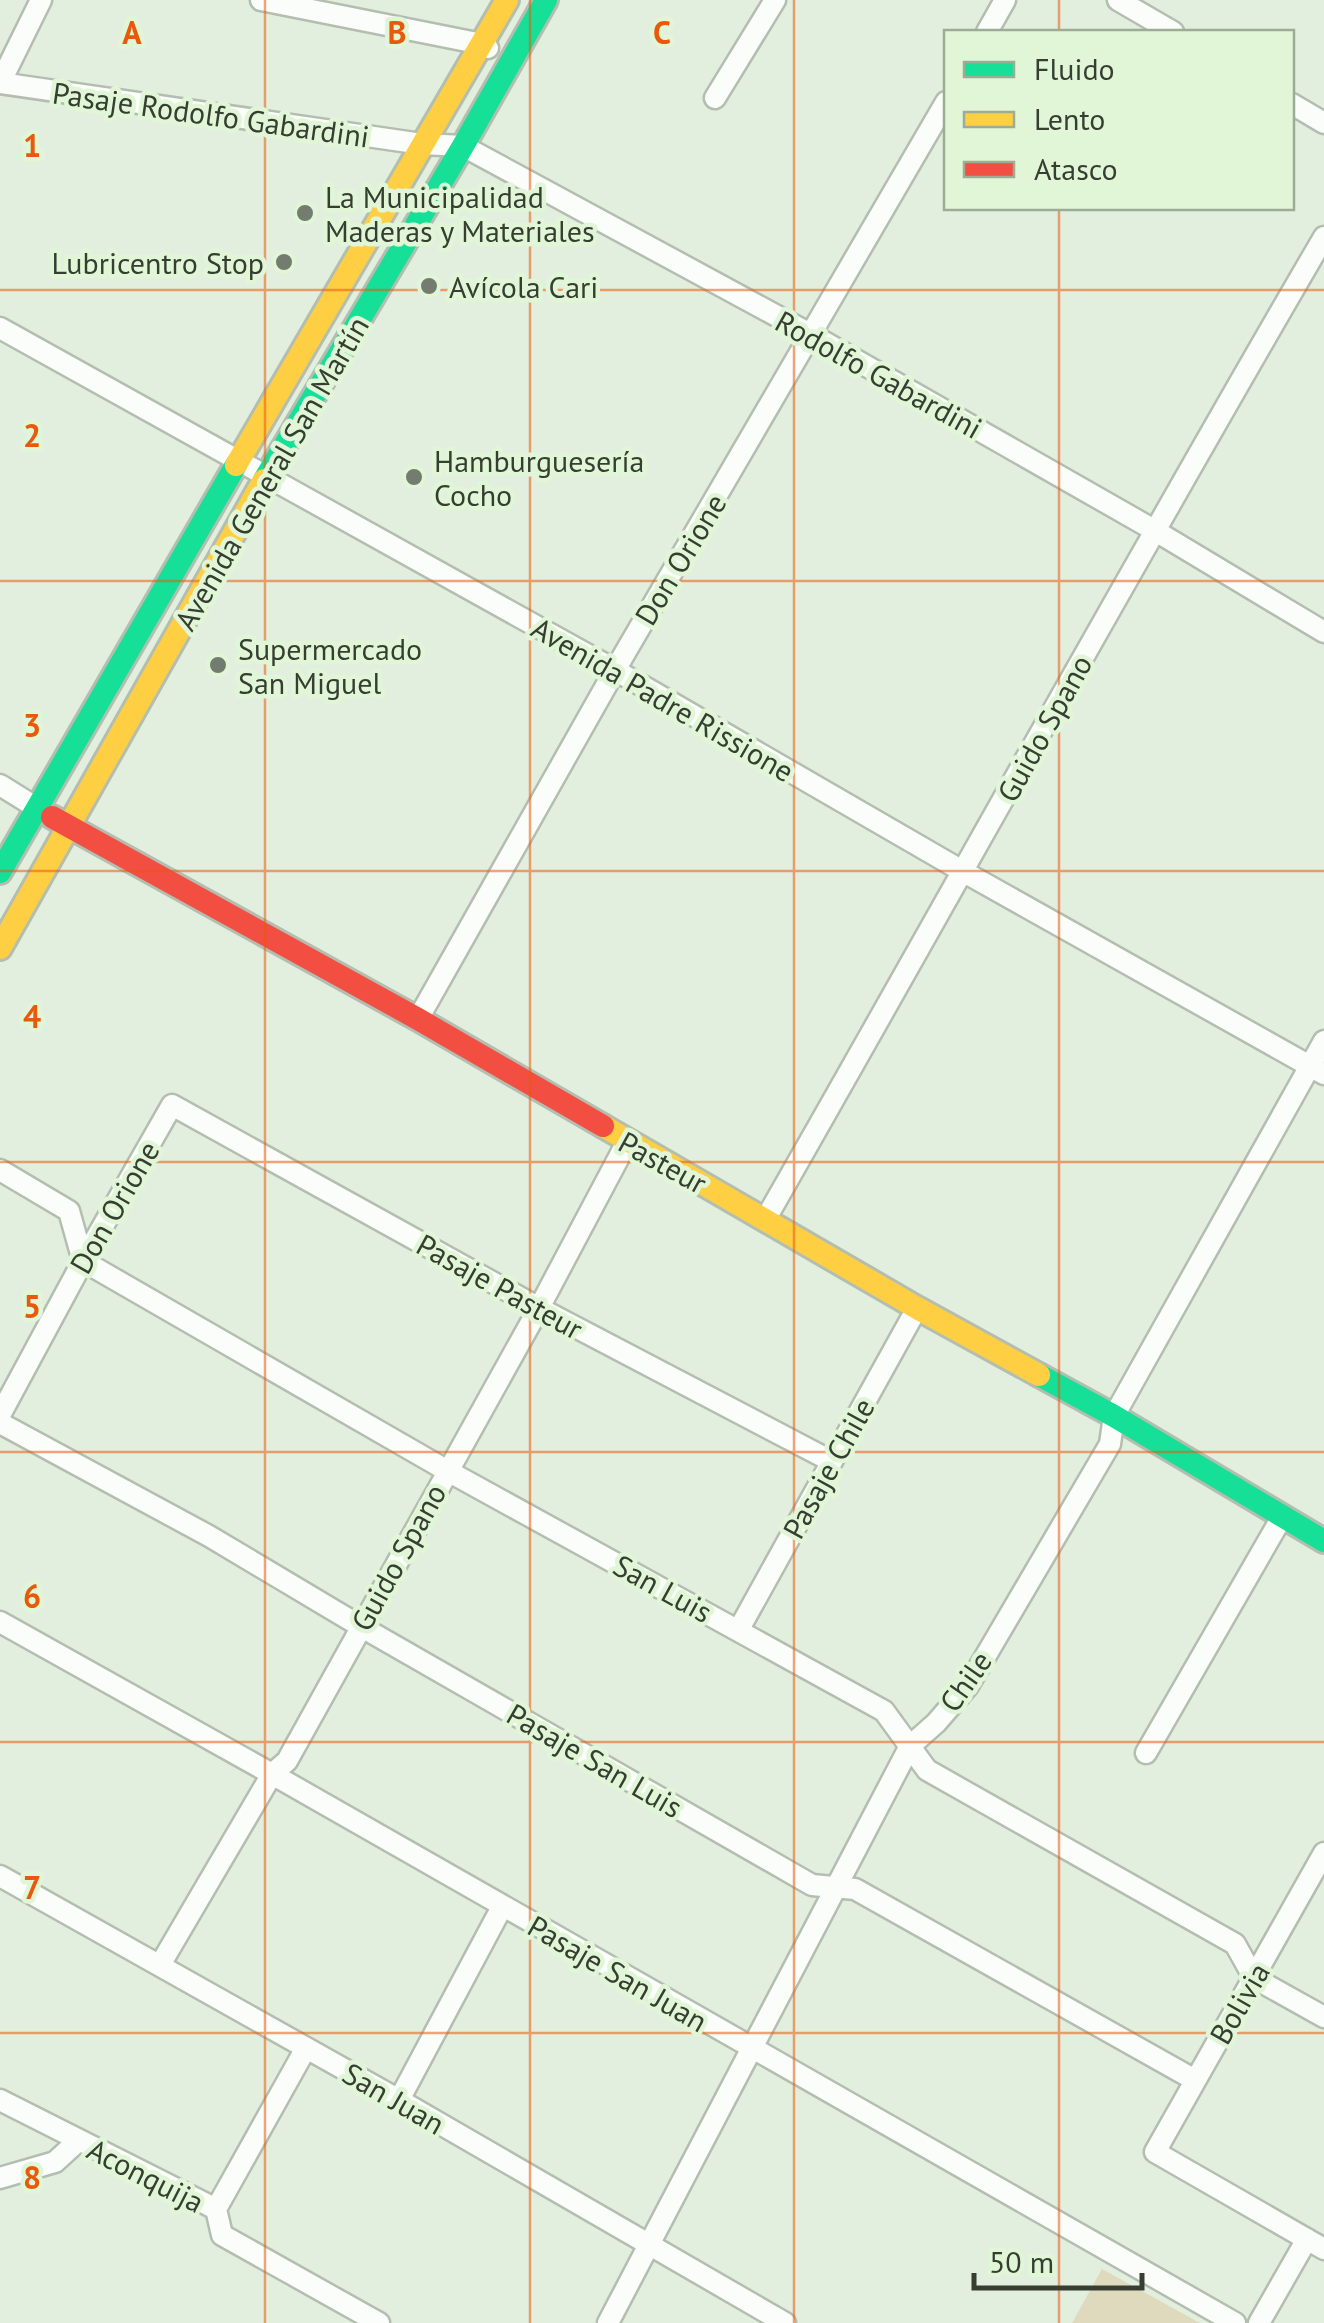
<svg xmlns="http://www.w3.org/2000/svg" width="1324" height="2323" font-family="'PT Sans',sans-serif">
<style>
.park{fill:#dfd9be}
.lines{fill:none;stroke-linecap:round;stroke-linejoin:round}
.street-casing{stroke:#b4beb0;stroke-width:25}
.fast-casing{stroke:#b4beb0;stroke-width:28}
.slow-casing{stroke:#b4beb0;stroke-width:28}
.jam-casing{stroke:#b4beb0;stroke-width:28}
.street{stroke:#fbfdfa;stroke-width:20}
.fast{stroke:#16e098;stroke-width:22}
.slow{stroke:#ffcf43;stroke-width:22}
.jam{stroke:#f24e42;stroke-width:22}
.grid{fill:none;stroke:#e8590c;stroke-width:2.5;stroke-opacity:0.55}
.poi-dot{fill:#737c6e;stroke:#e0f6d7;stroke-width:4}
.labels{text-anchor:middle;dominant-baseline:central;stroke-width:9;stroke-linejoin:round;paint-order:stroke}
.street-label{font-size:30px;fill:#363e32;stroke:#e0f6d7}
.poi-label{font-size:30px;fill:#363e32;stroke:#e0f6d7;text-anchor:start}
.grid-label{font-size:32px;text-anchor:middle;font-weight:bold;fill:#e8590c;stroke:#e0f6d7;stroke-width:9;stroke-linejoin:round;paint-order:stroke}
</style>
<rect width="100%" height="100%" fill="#e3efde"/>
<!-- park -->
<path class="park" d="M1102 2269 1200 2323H1072Z"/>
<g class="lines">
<defs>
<path id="street" d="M41 0 0 83 422 144 463 146 812 335 1154 530 1324 632
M261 0 482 44 488 48
M1118 0 1173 32
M987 32 1005 0
M715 98 775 0
M1292 104 1324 123
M0 328 615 670 964 872 1324 1074
M0 785 37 808
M418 1019 615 670 946 102
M0 1170 69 1211 83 1261 446 1470 884 1711 927 1770 1235 1944 1254 1978 1324 2017
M765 1220C952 893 1134 562 1324 237
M0 1415 83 1261 172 1105 539 1308 831 1461
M0 1423 209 1536 360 1626 812 1885 855 1889 1195 2080
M0 1622 272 1774 1235 2323
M739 1629 917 1308
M1146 1753 1282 1517
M1324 1853 1155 2152 1324 2249
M0 1876 399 2100 785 2323
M160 1965 272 1774 287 1761 539 1308 627 1142
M0 2100 216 2209 222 2235 379 2323
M399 2100 502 1907
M0 2178 55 2162 78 2141
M216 2209 306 2048
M608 2323 910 1746 936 1723 968 1686 1110 1444 1114 1416 1324 1041
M1259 2323 1307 2239"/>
<path id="fast" d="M264 480 463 146 546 0
M0 872 236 465
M1039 1375 1114 1416 1324 1541"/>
<path id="slow" d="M236 465 507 0
M0 948 264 480
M603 1126 917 1308 1039 1375"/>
<path id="jam" d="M52 817 418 1019 603 1126"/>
</defs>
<!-- street casing -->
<use href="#street" class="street-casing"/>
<!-- fast casing -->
<use href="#fast" class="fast-casing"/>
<!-- slow casing -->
<use href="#slow" class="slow-casing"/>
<!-- jam casing -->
<use href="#jam" class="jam-casing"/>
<!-- street -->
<use href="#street" class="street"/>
<!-- fast -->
<use href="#fast" class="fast"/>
<!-- slow -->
<use href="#slow" class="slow"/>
<!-- jam -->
<use href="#jam" class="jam"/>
</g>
<!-- grid -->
<path class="grid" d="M265 0V2323M530 0V2323M794 0V2323M1059 0V32M1059 208V2323M0 290H1324M0 581H1324M0 871H1324M0 1162H1324M0 1452H1324M0 1742H1324M0 2033H1324"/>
<!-- markers -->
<g class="poi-dot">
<circle cx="305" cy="213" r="10"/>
<circle cx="284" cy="262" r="10"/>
<circle cx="429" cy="286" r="10"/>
<circle cx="414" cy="477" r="10"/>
<circle cx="218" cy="665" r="10"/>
</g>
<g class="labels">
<!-- street labels -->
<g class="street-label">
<text transform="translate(211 114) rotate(8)">Pasaje Rodolfo Gabardini</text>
<text transform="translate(879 374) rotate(29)">Rodolfo Gabardini</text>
<text transform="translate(271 473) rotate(-60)">Avenida General San Martín</text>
<text transform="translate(680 559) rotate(-59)">Don Orione</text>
<text transform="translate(663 699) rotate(30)">Avenida Padre Rissione</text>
<text transform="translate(1044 728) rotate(-61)">Guido Spano</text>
<text transform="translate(663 1162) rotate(29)">Pasteur</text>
<text transform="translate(114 1207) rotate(-60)">Don Orione</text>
<text transform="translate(500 1286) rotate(29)">Pasaje Pasteur</text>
<text transform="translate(828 1468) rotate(-61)">Pasaje Chile</text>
<text transform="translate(398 1557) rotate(-61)">Guido Spano</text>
<text transform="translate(663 1588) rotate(29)">San Luis</text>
<text transform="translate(965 1681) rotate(-55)">Chile</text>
<text transform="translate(595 1760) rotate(30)">Pasaje San Luis</text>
<text transform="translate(618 1973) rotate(30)">Pasaje San Juan</text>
<text transform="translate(1239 2003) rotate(-60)">Bolivia</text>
<text transform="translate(394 2098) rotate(30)">San Juan</text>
<text transform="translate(146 2175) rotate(27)">Aconquija</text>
</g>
<!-- poi labels -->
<g class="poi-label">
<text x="325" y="196">La Municipalidad<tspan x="325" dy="34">Maderas y Materiales</tspan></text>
<text x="264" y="262" text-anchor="end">Lubricentro Stop</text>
<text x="449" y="286">Avícola Cari</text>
<text x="434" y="460">Hamburguesería<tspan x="434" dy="34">Cocho</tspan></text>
<text x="238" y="648">Supermercado<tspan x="238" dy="34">San Miguel</tspan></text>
</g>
</g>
<g class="grid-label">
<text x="132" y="44">A</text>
<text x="397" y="44">B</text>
<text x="662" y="44">C</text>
<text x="32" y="157">1</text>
<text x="32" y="447">2</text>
<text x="32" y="737">3</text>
<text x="32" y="1028">4</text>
<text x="32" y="1318">5</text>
<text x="32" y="1608">6</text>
<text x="32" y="1899">7</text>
<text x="32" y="2189">8</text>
</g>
<!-- legend -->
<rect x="944" y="30" width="350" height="180" fill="#e0f6d7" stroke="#9cac95" stroke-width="2.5"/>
<rect x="964" y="62" width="50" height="15" fill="#16e098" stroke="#9cac95" stroke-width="2.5"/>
<text x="1034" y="80" font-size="30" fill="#363e32">Fluido</text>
<rect x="964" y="112" width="50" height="15" fill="#ffcf43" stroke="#9cac95" stroke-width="2.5"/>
<text x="1034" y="130" font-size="30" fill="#363e32">Lento</text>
<rect x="964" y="162" width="50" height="15" fill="#f24e42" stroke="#9cac95" stroke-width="2.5"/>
<text x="1034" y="180" font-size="30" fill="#363e32">Atasco</text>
<!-- scale -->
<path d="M974 2273v15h168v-15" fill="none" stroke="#363e32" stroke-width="5"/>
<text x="989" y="2273" font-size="30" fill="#363e32" stroke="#e0f6d7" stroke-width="8" paint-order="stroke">50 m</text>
</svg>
